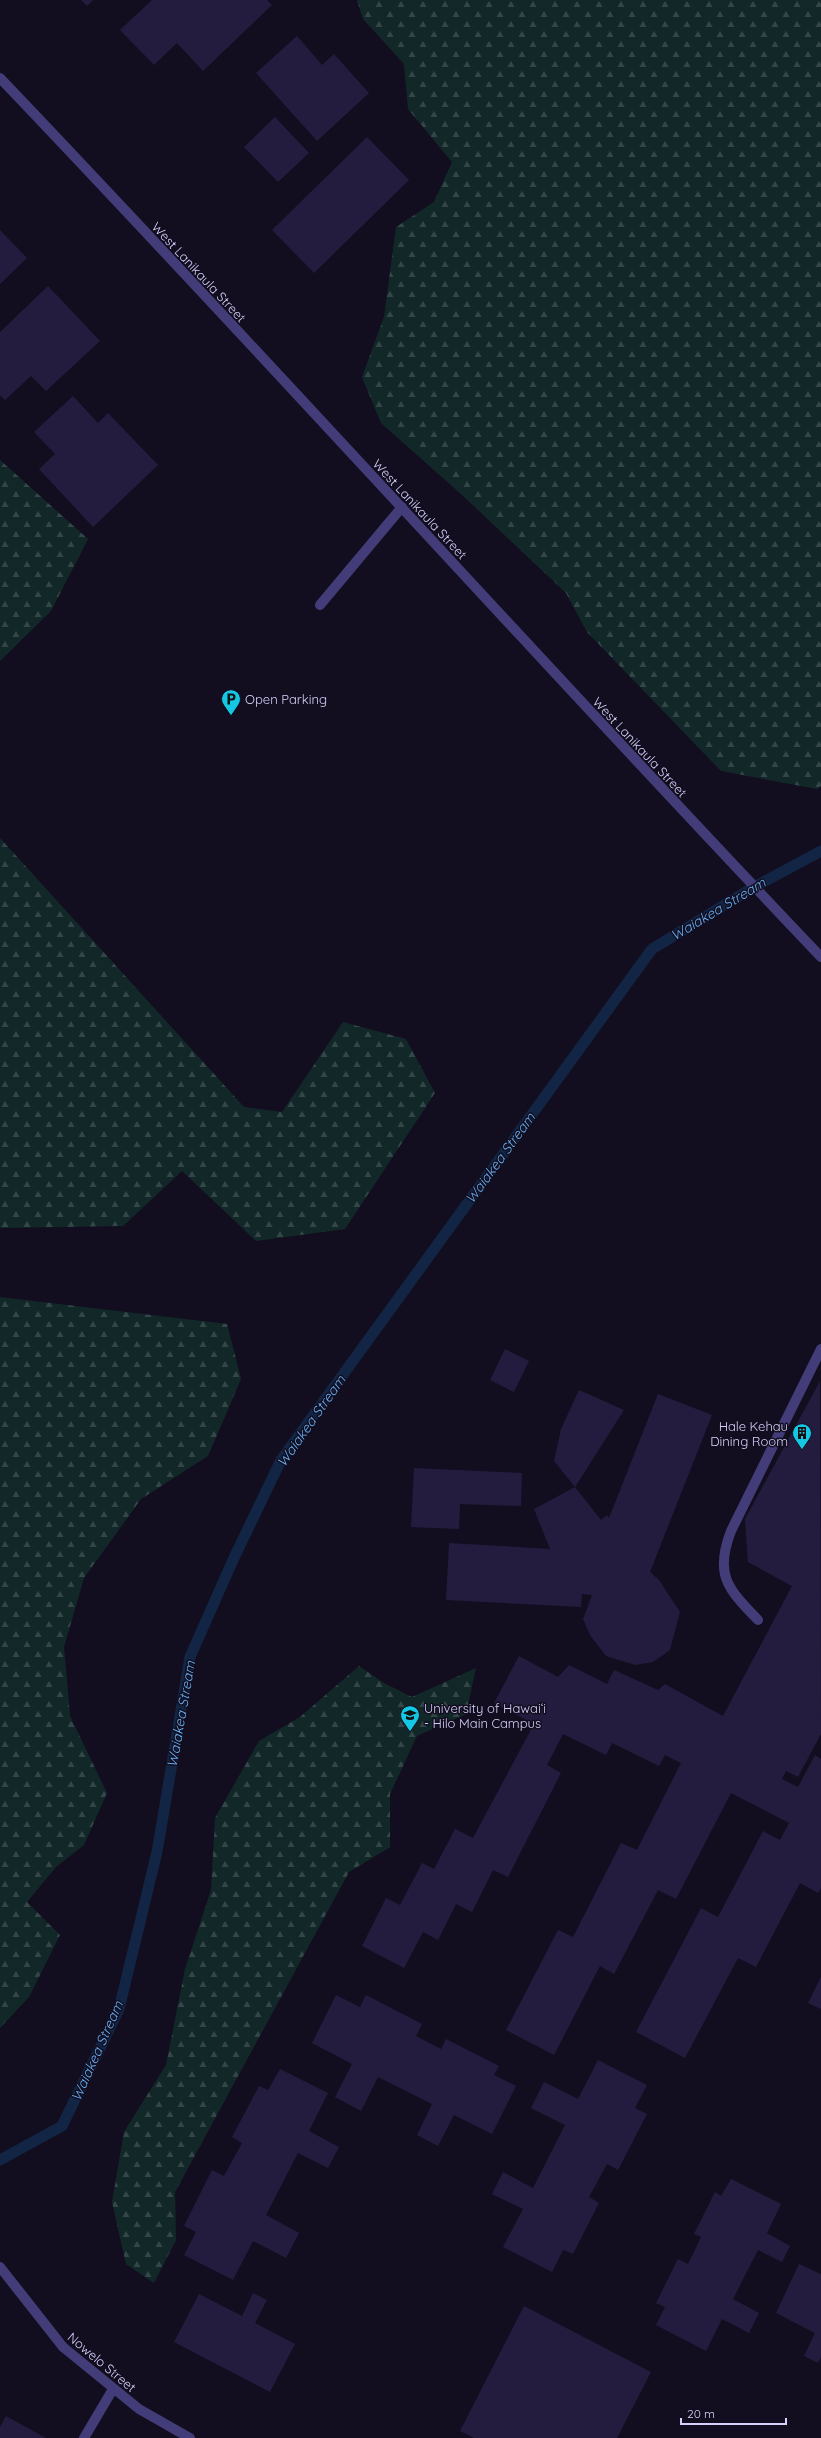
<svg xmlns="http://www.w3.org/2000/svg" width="821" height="2438" font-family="Quicksand,sans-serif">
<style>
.forest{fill:url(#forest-firs)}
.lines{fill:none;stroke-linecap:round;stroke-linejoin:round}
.stream{stroke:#122544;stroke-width:11}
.building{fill:#241c3e}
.service{stroke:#423d79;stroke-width:10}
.minor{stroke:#423d79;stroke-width:10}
.tertiary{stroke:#423d79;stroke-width:10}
.labels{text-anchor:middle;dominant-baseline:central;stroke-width:3;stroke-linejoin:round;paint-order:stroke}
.street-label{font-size:13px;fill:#d6d0fb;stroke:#120e1f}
.poi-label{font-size:13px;fill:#d6d0fb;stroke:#120e1f;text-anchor:start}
.water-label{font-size:14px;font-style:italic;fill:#67adf1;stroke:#120e1f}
</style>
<defs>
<pattern id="forest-firs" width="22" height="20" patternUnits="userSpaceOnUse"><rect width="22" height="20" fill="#122828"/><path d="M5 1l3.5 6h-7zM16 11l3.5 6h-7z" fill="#344648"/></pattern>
</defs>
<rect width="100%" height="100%" fill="#120e1f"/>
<!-- forest -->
<path class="forest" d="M357 0H821V786L817 789 721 771 587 632 566 593 461 494 381 423 362 377 384 317 396 227 434 202 452 162 408 109 404 64 363 19Z
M0 460 88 539 51 611 0 661Z
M0 838 244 1107 282 1112 343 1022 406 1039 435 1093 345 1229 256 1241 182 1171 123 1226 0 1228Z
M0 1297 227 1324 241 1379 208 1456 141 1499 84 1578 64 1647 70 1716 107 1793 84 1845 56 1867 27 1902 60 1935 29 1997 0 2028Z
M359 1666 384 1683 412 1697 476 1668 466 1714 417 1736 390 1794V1847L349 1872 175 2192 176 2240 154 2283 126 2264 112 2202 124 2132 166 2065 185 1969 211 1890 215 1818 259 1741 300 1717Z"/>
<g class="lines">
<!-- stream -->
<path class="stream" d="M0 2160 62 2126 119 2009 157 1852 190 1657 233 1560 281 1460 652 949 754 887 821 851"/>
</g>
<!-- building -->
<path class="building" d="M81 0H93L87 6Z
M152 0H267L272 5 203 71 177 43 154 65 120 30Z
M297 36 322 65 334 54 369 93 317 141 256 73Z
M275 117 309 153 278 182 244 147Z
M367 137 409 180 314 273 272 230Z
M0 230 27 258 0 284Z
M48 286 100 341 46 391 31 376 5 400 0 395V332Z
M73 396 98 423 108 413 158 465 93 527 39 469 55 454 34 432Z
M505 1349 529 1361 514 1392 490 1380Z
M820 1381 821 1734 798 1777 786 1771 782 1779 798 1787 815 1755 821 1759V1888L818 1893 800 1883 756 1967 738 1958 685 2058 636 2032 701 1908 718 1917 763 1831 780 1840 789 1823 731 1793 676 1899 658 1890 614 1974 600 1966 554 2055 506 2030 558 1930 573 1937 621 1843 637 1850 681 1763 665 1755 659 1766 612 1743 606 1755 563 1734 547 1765 561 1773 508 1877 493 1870 472 1912 456 1904 438 1940 423 1932 404 1968 362 1946 386 1898 400 1905 422 1863 434 1869 455 1829 473 1838 534 1724 494 1703 519 1656 558 1677 569 1665 607 1684 614 1670 658 1690 665 1684 723 1716 792 1586 748 1562 745 1519Z
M579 1390 624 1410 575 1487 554 1461 561 1429Z
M658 1394 712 1415 650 1572 659 1580 680 1612 670 1650 653 1662 635 1665 606 1656 590 1635 583 1619 592 1595 582 1594 581 1607 446 1600 449 1543 550 1549 534 1509 575 1487 601 1520 607 1515 609 1518Z
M414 1468 522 1473 521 1506 460 1504 459 1529 411 1527Z
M821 1977V2009L808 2003Z
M336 1995 360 2007 366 1995 422 2024 416 2036 441 2049 446 2039 499 2066 494 2075 516 2086 492 2134 454 2115 438 2146 417 2135 432 2104 378 2077 361 2111 335 2097 352 2064 312 2043Z
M598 2060 647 2085 635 2108 647 2114 618 2170 607 2164 589 2197 599 2203 573 2254 563 2250 552 2272 503 2247 523 2209 492 2194 503 2172 533 2188 565 2125 531 2108 544 2082 578 2099Z
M280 2069 328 2093 309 2131 339 2147 328 2168 298 2153 266 2215 299 2233 286 2258 253 2241 233 2280 184 2255 196 2232 184 2226 212 2170 224 2176 242 2143 232 2137 259 2086 268 2090Z
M731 2179 781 2204 767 2233 790 2246 782 2262 758 2250 733 2299 759 2313 749 2333 722 2319 706 2351 656 2325 665 2307 656 2303 678 2259 688 2264 701 2237 694 2234 715 2192 721 2196Z
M799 2264 821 2274V2357L818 2363 804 2356 815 2333 776 2313Z
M253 2293 267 2300 255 2323 295 2344 270 2392 174 2342 199 2294 242 2316Z
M524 2306 651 2372 617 2438H474L460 2431Z
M6 2416 46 2438H0V2427Z"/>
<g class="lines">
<!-- service -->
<path class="service" d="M320 605 402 507
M758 1620C728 1589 714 1575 731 1531L821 1349
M63 2347 139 2409 190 2438
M84 2438 113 2389"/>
<!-- minor -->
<path class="minor" d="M0 2267 63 2347"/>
<!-- tertiary -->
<path class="tertiary" d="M0 78C277 368 545 667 821 957"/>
</g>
<!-- icons -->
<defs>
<symbol id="parking-pin" viewBox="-11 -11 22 30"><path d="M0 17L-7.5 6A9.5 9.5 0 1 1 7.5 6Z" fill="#14c7e3" stroke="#120e1f"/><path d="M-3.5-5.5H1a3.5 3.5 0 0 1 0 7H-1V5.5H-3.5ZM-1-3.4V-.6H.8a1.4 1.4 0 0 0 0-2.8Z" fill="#111"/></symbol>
<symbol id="building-pin" viewBox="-11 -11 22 30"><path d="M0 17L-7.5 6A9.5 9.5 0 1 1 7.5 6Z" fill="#14c7e3" stroke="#120e1f"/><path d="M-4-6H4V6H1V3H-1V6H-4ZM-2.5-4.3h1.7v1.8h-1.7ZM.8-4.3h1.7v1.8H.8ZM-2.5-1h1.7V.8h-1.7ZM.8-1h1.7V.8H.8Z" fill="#111"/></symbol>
<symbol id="university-pin" viewBox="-11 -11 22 30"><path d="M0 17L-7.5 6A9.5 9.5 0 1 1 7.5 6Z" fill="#14c7e3" stroke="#120e1f"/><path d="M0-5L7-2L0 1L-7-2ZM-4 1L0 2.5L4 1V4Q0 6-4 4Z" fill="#111"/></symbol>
</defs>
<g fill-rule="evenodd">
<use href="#parking-pin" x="220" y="688" width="22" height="30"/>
<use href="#building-pin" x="791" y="1422" width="22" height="30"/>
<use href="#university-pin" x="399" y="1704" width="22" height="30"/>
</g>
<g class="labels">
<!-- street labels -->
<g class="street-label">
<text transform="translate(199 272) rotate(47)">West Lanikaula Street</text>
<text transform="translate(420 509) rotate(47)">West Lanikaula Street</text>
<text transform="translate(640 747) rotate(47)">West Lanikaula Street</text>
<text transform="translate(102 2362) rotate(40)">Nowelo Street</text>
</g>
<!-- poi labels -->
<g class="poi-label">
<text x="245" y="699">Open Parking</text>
<text x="788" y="1426" text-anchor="end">Hale Kehau<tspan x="788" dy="15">Dining Room</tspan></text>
<text x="424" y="1708">University of Hawaiʻi<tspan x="424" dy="15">- Hilo Main Campus</tspan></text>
</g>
<!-- water labels -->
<g class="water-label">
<text transform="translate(718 909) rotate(-31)">Waiakea Stream</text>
<text transform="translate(500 1158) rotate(-54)">Waiakea Stream</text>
<text transform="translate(311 1421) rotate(-55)">Waiakea Stream</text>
<text transform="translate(181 1714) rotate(-80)">Waiakea Stream</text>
<text transform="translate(97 2051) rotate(-66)">Waiakea Stream</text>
</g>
</g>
<!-- scale -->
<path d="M681 2418v6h105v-6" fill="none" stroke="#d6d0fb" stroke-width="2"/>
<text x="687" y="2418" font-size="12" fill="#d6d0fb" stroke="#120e1f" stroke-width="3" paint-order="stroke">20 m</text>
</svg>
